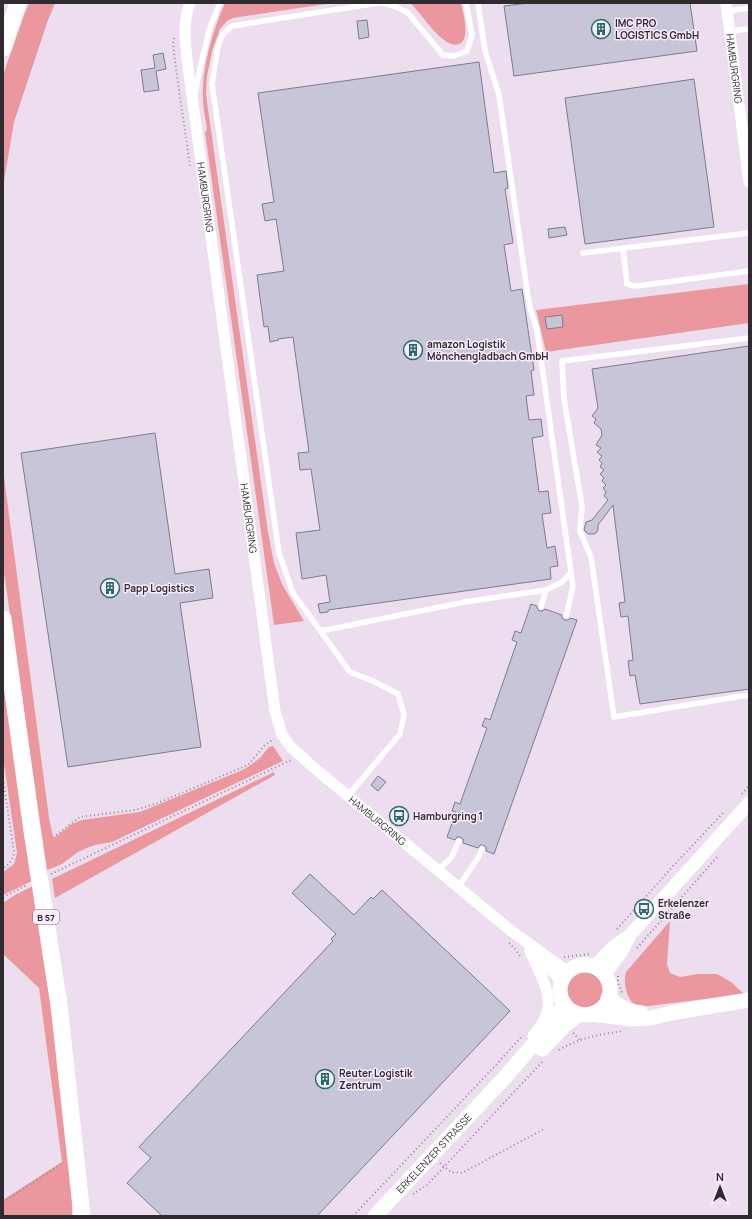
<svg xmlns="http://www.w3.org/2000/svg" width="752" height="1219" font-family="Manrope,sans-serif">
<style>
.green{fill:#ea989e}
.building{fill:#c8c5d9;stroke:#7e7b8d}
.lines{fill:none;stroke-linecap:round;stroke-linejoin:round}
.path{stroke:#928894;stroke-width:2;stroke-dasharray:1 3;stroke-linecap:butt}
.service{stroke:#fff;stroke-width:5.5}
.minor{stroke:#fff;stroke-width:11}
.tertiary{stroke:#fff;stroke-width:13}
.secondary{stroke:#fff;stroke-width:15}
.primary{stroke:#fff;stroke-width:17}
.labels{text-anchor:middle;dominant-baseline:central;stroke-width:3;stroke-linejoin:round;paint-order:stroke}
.shield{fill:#f9ebfc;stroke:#6c656e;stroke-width:1}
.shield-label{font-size:9px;font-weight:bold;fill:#302b31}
.poi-label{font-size:10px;font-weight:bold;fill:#302b31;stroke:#f9ebfc;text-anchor:start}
.street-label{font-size:10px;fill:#302b31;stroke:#f9ebfc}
</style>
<rect width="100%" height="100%" fill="#ecdeef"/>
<!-- green -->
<path class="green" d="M29 3H55L47 23 14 122 3 187V75L24 15Z
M225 3H333L233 18 227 21 220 29 212 51 207 76 206 95 268 532 274 563 282 584 304 621 274 625 205 132 207 130C206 120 203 110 203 100 201 70 213 30 225 3Z
M410 3H461C463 13 471 39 459 44 443 50 421 12 410 3Z
M749 284V323L546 352 536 310Z
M3 469 49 818 53 836 55 837 72 824 82 820 140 812 245 769 260 758 269 747 273 746 283 761 112 842 95 845 87 848 78 852 62 864 47 870 3 566Z
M3 665 34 880 3 895V872L14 864 17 853 3 757Z
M274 772 275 775 55 898 52 879Z
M33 886 67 1117 73 1176 72 1216H3V1200L62 1162 39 988 3 954V903L15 895Z
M670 921 667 964 670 973 680 977 698 974H717L731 982 744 994 649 1006C644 1006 638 1006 633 1003 626 997 623 980 626 972Z
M566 990a19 19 0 1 1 38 0a19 19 0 1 1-38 0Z"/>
<!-- building -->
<path class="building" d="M529 3H690L697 51 514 76 504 6Z
M367 20 369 37 359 39 357 21Z
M163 53 166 69 156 71 159 90 144 92 141 70 155 68 153 55Z
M479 62 494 173 506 171 508 188 505 189 513 243 504 245 511 291 522 289 534 370 531 371 534 395 526 396 529 420 541 419 543 436 532 438 539 492 548 491 551 513 542 514 547 548 555 546 558 566 550 567 551 579 328 610V612L320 613 318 604 330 602 326 575 302 579 296 533 320 530 311 469 300 470 298 453 309 452 293 337 278 339 279 340 270 342 268 326 264 327 257 275 284 271 276 219 265 221 262 204 274 202 258 93Z
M694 79 714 227 585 244 565 98Z
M565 227 567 235 549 238 548 229Z
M562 315 563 327 547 329 545 317Z
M749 346V689L640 704 635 675 630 676 628 661 633 660 628 616 621 617 619 603 625 602 613 505 598 525V530L596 533 594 534H588L584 530 586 522 592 520 608 500 604 496 606 492 603 488 606 485 602 481 604 478 600 474 604 470 600 467 602 463 599 460 602 456 597 452 601 448 596 445 602 435 601 429 594 423 596 419 592 416 598 408 592 369Z
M155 433 175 574 209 569 213 598 180 603 201 747 68 767 21 453Z
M531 604 537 606V608L539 611H542L545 609 562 615V618L565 620H568L570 618 577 620 494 854 486 851V847L483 845H480L478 848 463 843V839L460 837H457L455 840 447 837 456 812 452 811 455 802 460 804 487 728 482 726 485 718 490 720 517 642 512 640 515 631 521 633Z
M378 776 386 782 378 791 371 785Z
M310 874 354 915 371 897 373 899 382 890 510 1011 317 1216H162L127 1183 151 1158 139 1147 333 941 331 939 336 934 292 893Z"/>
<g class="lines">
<!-- path -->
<path class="path" d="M174 38 173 43 175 62 190 166
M3 779 14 852C13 860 10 864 3 868
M742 794 749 786
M56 835 80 817 135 810 158 803 248 765 265 745 274 739
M51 874 291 760
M3 897 27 885
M617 929 674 865 723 813
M509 943 515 949 520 956
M637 948 719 855
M564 957 591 954
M618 976V981L622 993
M573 1033 580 1040
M559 1050C579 1038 601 1034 623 1031
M440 1163 451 1172 462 1173 544 1129
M413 1194 427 1185 544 1060
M3 1202 61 1164
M353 1216 495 1066 523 1035"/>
<!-- service -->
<path class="service" d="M382 3 394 6 407 12 443 55 454 56 467 51 472 35 466 3
M478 3 485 51 499 95 528 297 531 311 537 330 573 587 566 616
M727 11 749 8
M730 31 749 29
M195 94 200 68 210 27 220 3
M623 248 627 284 630 285 637 286 749 271
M583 253 749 233
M749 338 562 361 564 399 582 506 580 531 591 557 614 717 749 695
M541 607 546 590
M321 631 465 602 546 590 562 582 571 572
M347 797 400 734 404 715 398 694 373 681 350 672 293 593 279 553 212 84 218 46 223 34 232 26 378 3
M438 870 451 858 459 841
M458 887 478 858 482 849"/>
<!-- minor -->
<g class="minor">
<path id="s1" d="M190 3C183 21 185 41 187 59L275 711 282 735 291 747 313 767 510 930 568 972"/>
<path id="s2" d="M726 3 749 182"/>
<path d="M530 951C543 983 562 1003 533 1036"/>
<path d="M535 956 562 981"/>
</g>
<!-- tertiary -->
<path class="tertiary" d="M594 967 613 947 630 935 749 803
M604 975 620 954 629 938"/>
<!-- secondary -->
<g class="secondary">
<circle cx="585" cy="990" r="25"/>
<path d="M608 998 628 1011 641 1013"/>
<path d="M591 1014 633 1019 650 1018 676 1012 749 1000"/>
<path d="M542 1049 565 1025 579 1014"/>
<path id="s3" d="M375 1216 506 1076 557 1017 564 1003"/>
</g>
<!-- primary -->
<path class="primary" d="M3 48 18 3
M3 619 32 831 59 1005 82 1216"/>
</g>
<!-- icons -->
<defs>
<symbol id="building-ring" viewBox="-11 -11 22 22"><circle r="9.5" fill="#f9ebfc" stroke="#256e66" stroke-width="1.5"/><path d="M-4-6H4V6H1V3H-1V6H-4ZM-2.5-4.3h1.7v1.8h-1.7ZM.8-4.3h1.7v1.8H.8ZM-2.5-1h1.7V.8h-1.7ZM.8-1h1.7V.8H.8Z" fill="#256e66"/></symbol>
<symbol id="bus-ring" viewBox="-11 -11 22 22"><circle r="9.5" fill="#f9ebfc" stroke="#256e66" stroke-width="1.5"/><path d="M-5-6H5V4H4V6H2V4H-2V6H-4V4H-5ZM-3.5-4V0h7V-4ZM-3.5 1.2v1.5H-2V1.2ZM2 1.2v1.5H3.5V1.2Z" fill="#256e66"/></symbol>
</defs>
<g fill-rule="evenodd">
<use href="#building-ring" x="590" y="18" width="22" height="22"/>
<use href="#building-ring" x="402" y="339" width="22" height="22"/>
<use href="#building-ring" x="99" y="577" width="22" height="22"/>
<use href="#bus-ring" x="388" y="805" width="22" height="22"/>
<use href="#bus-ring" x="633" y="898" width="22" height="22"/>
<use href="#building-ring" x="314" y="1068" width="22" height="22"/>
</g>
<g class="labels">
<!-- shield labels -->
<rect class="shield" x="33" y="910" width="26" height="14" rx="3"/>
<g class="shield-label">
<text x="46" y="917">B 57</text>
</g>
<!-- poi labels -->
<g class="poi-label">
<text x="615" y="23">IMC PRO<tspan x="615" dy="12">LOGISTICS GmbH</tspan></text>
<text x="427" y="344">amazon Logistik<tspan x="427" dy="12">Mönchengladbach GmbH</tspan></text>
<text x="124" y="588">Papp Logistics</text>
<text x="413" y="816">Hamburgring 1</text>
<text x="658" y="903">Erkelenzer<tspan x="658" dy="12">Straße</tspan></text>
<text x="339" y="1073">Reuter Logistik<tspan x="339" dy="12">Zentrum</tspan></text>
</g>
<!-- street labels -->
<g class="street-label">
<text stroke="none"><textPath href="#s2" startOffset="66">HAMBURGRING</textPath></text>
<text stroke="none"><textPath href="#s1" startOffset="196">HAMBURGRING</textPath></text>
<text stroke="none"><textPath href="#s1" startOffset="520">HAMBURGRING</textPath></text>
<text stroke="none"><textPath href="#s1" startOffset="868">HAMBURGRING</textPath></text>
<text stroke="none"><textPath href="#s3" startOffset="86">ERKELENZER STRASSE</textPath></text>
</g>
</g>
<!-- border -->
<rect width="752" height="1219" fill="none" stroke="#302b31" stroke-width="8"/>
<!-- north arrow -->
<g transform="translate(720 1187)" stroke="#f9ebfc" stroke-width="3" paint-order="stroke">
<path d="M0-3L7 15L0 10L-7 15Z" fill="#302b31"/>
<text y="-6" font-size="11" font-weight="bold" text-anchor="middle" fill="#302b31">N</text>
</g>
</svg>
